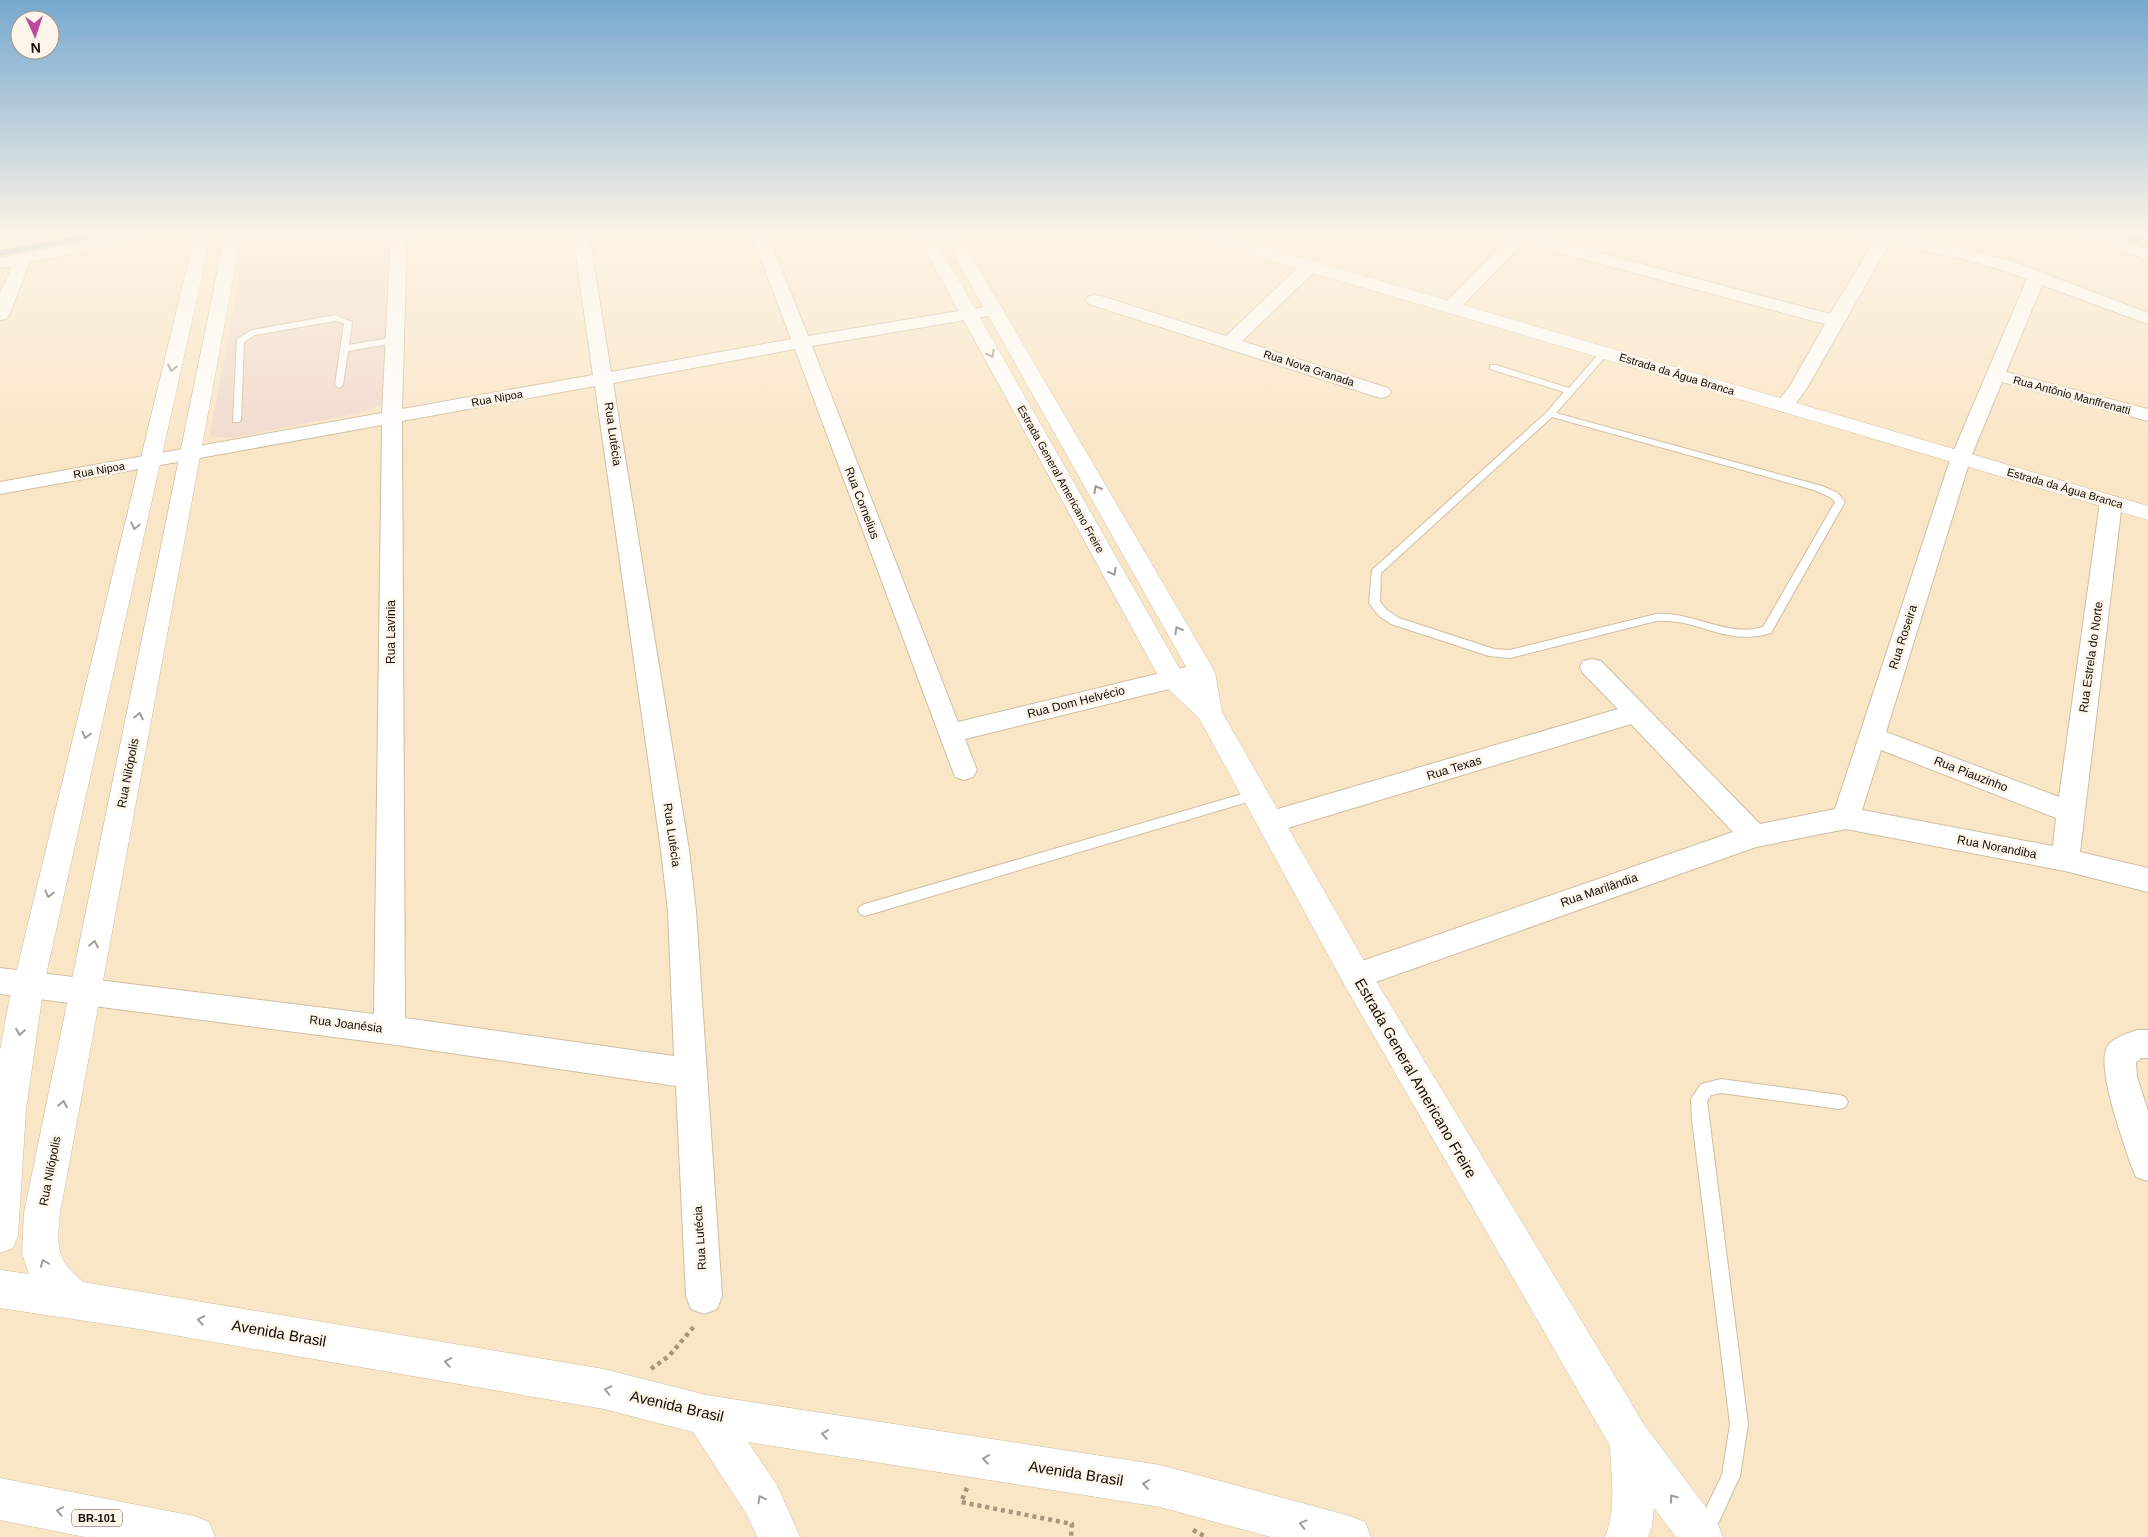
<svg xmlns="http://www.w3.org/2000/svg" width="2148" height="1537" font-family="Helvetica,sans-serif">
<style>
.medical{fill:#f0dace}
.green{fill:#b7c8b1}
.lines{fill:none;stroke-linecap:round;stroke-linejoin:round}
.stream{stroke:#6c95aa;stroke-width:5}
.service-casing{stroke:#d0bea0;stroke-width:2}
.minor-casing{stroke:#d0bea0;stroke-width:2}
.tertiary-casing{stroke:#d0bea0;stroke-width:1}
.secondary-casing{stroke:#d0bea0;stroke-width:1}
.motorway-casing{stroke:#d0bea0;stroke-width:1}
.path{stroke:#a4967f;stroke-width:4.5;stroke-dasharray:4 4;stroke-linecap:butt}
.service{fill:#fff;fill-rule:evenodd}
.minor{fill:#fff;fill-rule:evenodd}
.tertiary{fill:#fff;fill-rule:evenodd}
.secondary{fill:#fff;fill-rule:evenodd}
.motorway{fill:#fff;fill-rule:evenodd}
.oneway{stroke:#a09d9a}
.labels{text-anchor:middle;dominant-baseline:central;stroke-width:5;stroke-linejoin:round;paint-order:stroke}
.far-street-label{font-size:11px;fill:#110b03;stroke:#fdf5e9}
.shield{fill:#fdf5e9;stroke:#585148;stroke-width:1}
.shield-label{font-size:11px;font-weight:bold;fill:#110b03}
.street-label{font-size:12px;fill:#110b03;stroke:#fdf5e9}
.near-street-label{font-size:15px;fill:#110b03;stroke:#fdf5e9}
</style>
<rect width="100%" height="100%" fill="#f9e6c7"/>
<!-- medical -->
<path class="medical" d="M245 235H392L384 399 381 404 365 412 231 438 212 436 210 433 229 334Z"/>
<!-- green -->
<path class="green" d="M2092 235H2148L2145 254Z"/>
<g class="lines">
<!-- stream -->
<path class="stream" d="M0 253 98 235"/>
<defs>
<path id="service" d="M335 315 352 322 349 345 395 337 399 340 395 343 348 351 343 385 339 388 335 385 344 323 335 321 255 335 244 342 241 420 239 422H233L237 339 252 330Z
M1605 349 1609 352 1608 354 1556 413 1822 486 1838 493 1845 502 1771 633C1724 647 1700 618 1656 621L1510 658 1489 656 1391 624 1379 616 1369 603 1372 570 1547 412 1564 392 1490 369V365H1496L1569 388 1602 350ZM1552 417 1814 490 1830 497 1835 502 1763 627C1727 638 1693 611 1656 614L1510 650 1494 649 1399 618 1387 610 1380 602 1381 573Z
M1256 790 1261 792 1262 795 1261 798 865 916 860 914 858 910 860 906 865 904Z
M1721 1079 1840 1095 1845 1097 1848 1102 1845 1107 1840 1109 1721 1093 1711 1095 1707 1101 1748 1424 1740 1476 1712 1537H1692L1722 1475 1730 1424 1692 1120 1691 1099 1701 1084Z"/>
<path id="minor" d="M12 235H48L46 238 40 240 0 247V237Z
M119 235H153L151 238 145 240 30 262 9 315 6 319 0 320V294L12 266 0 268V258Z
M391 235H407L402 409 593 375 573 235H589L611 372 791 339 752 235H768L808 336 995 305 1001 306 1004 310 1001 314 995 315 812 346 958 722 1202 663 1211 666 1214 672 1211 678 1202 681 965 739 977 770 973 777 964 780 955 777 795 349 613 383 689 850 696 911 722 1296 717 1309 704 1314 691 1309 686 1296 676 1086 389 1044 0 994V968L374 1014 382 425 0 494V482L382 413ZM595 386 661 850 668 911 674 1056 405 1018 402 421Z
M1505 235H1532L1830 314 1874 242 1853 238 1851 235H1892L1918 239 2009 260 2148 313V324L2042 285 2006 372 2148 409V421L2002 382 1971 457 1886 732 2059 797 2100 502 2104 497 2111 496 2118 497 2122 502 2080 852 2148 868V892L2065 871 1846 829 1756 847 1356 989 1345 985 1341 976 1345 967 1733 832 1631 724 1271 833 1261 830 1257 822 1261 814 1271 811 1618 709 1583 673 1580 667 1583 661 1592 659 1601 661 1760 824 1835 809 1951 457 2027 279C1983 262 1936 252 1889 244L1807 388 1791 410 1784 412 1777 410 1774 406 1790 386 1825 324 1523 243 1457 311 1451 312 1445 311 1442 307 1445 303 1508 239ZM1881 750 2056 818 2053 846 1862 810Z
M2083 235H2107L2148 250V260L2085 238Z
M1310 261 1316 262 1318 266 1316 270 1242 341 1388 388 1391 392 1388 396 1381 398 1374 396 1089 304 1086 300 1089 296 1095 295 1101 296 1226 336 1304 262Z
M2137 1030H2148V1058H2142L2136 1062 2137 1077 2148 1111V1181L2136 1177 2131 1165C2124 1143 2093 1061 2109 1044 2116 1037 2128 1033 2137 1030Z"/>
<path id="tertiary" d="M917 235H933L1182 673 1191 680 1189 672 943 235H959L1215 672 1222 712 1367 966 1645 1426 1717 1522 1723 1537H1676L1654 1508 1652 1527 1648 1537H1605C1617 1507 1611 1477 1610 1446L1345 986 1199 718 1164 685 1160 679Z"/>
<path id="secondary" d="M195 235H211L44 984 26 1110 18 1235 13 1248 0 1253V1050L9 1002Z
M225 235H241L60 1213C57 1248 55 1258 83 1282L604 1369 706 1395 1160 1465 1350 1516 1365 1522 1371 1537H1271L1160 1507 748 1442 777 1485 800 1537H757L747 1515 693 1432 604 1409 139 1329 0 1308V1270L29 1274 22 1253 24 1213Z
M1197 235H1224L2148 506V520L1199 239Z"/>
<path id="motorway" d="M0 1478 194 1516 209 1522 215 1537H85L0 1520Z"/>
</defs>
<!-- service casing -->
<use href="#service" class="service-casing"/>
<!-- minor casing -->
<use href="#minor" class="minor-casing"/>
<!-- tertiary casing -->
<use href="#tertiary" class="tertiary-casing"/>
<!-- secondary casing -->
<use href="#secondary" class="secondary-casing"/>
<!-- motorway casing -->
<use href="#motorway" class="motorway-casing"/>
<!-- path -->
<path class="path" d="M651 1369 669 1356 696 1324
M967 1488 961 1502 1072 1524 1071 1537
M1193 1530 1206 1537"/>
<!-- service -->
<use href="#service" class="service"/>
<!-- minor -->
<use href="#minor" class="minor"/>
<!-- tertiary -->
<use href="#tertiary" class="tertiary"/>
<!-- secondary -->
<use href="#secondary" class="secondary"/>
<!-- motorway -->
<use href="#motorway" class="motorway"/>
</g>
<!-- one-way arrows -->
<defs><path id="oneway-chevron" d="M-2-3.5L2.5 0L-2 3.5" fill="none" stroke-width="1.6" stroke-linecap="round" stroke-linejoin="round" transform="scale(1.25)"/></defs>
<g class="oneway">
<use href="#oneway-chevron" transform="translate(991 354) rotate(61)"/>
<use href="#oneway-chevron" transform="translate(172 368) rotate(103)"/>
<use href="#oneway-chevron" transform="translate(1097 489) rotate(-120)"/>
<use href="#oneway-chevron" transform="translate(135 526) rotate(103)"/>
<use href="#oneway-chevron" transform="translate(1113 572) rotate(61)"/>
<use href="#oneway-chevron" transform="translate(1178 630) rotate(-120)"/>
<use href="#oneway-chevron" transform="translate(139 716) rotate(-79)"/>
<use href="#oneway-chevron" transform="translate(86 735) rotate(103)"/>
<use href="#oneway-chevron" transform="translate(49 894) rotate(103)"/>
<use href="#oneway-chevron" transform="translate(94 944) rotate(-79)"/>
<use href="#oneway-chevron" transform="translate(20 1032) rotate(99)"/>
<use href="#oneway-chevron" transform="translate(63 1104) rotate(-79)"/>
<use href="#oneway-chevron" transform="translate(44 1263) rotate(-111)"/>
<use href="#oneway-chevron" transform="translate(201 1320) rotate(-170)"/>
<use href="#oneway-chevron" transform="translate(448 1362) rotate(-170)"/>
<use href="#oneway-chevron" transform="translate(608 1390) rotate(-167)"/>
<use href="#oneway-chevron" transform="translate(825 1434) rotate(-171)"/>
<use href="#oneway-chevron" transform="translate(986 1459) rotate(-171)"/>
<use href="#oneway-chevron" transform="translate(1146 1484) rotate(-171)"/>
<use href="#oneway-chevron" transform="translate(1673 1498) rotate(-127)"/>
<use href="#oneway-chevron" transform="translate(761 1499) rotate(-119)"/>
<use href="#oneway-chevron" transform="translate(60 1511) rotate(-169)"/>
<use href="#oneway-chevron" transform="translate(1303 1524) rotate(-165)"/>
</g>
<!-- sky -->
<linearGradient id="sky" x2="0" y2="1"><stop stop-color="#76a8cf"/><stop offset="0.52" stop-color="#fcf4e6"/><stop offset="1" stop-color="#fcf4e6" stop-opacity="0"/></linearGradient>
<rect width="2148" height="450" fill="url(#sky)"/>
<g class="labels">
<!-- far-street labels -->
<g class="far-street-label">
<text transform="translate(1309 368) rotate(18)">Rua Nova Granada</text>
<text transform="translate(1677 374) rotate(17)">Estrada da Água Branca</text>
<text transform="translate(2072 395) rotate(15)">Rua Antônio Manffrenatti</text>
<text transform="translate(497 398) rotate(-10)">Rua Nipoa</text>
<text transform="translate(99 470) rotate(-10)">Rua Nipoa</text>
<text transform="translate(1061 479) rotate(61)">Estrada General Americano Freire</text>
<text transform="translate(2065 488) rotate(16)">Estrada da Água Branca</text>
</g>
<!-- shield labels -->
<rect class="shield" x="72" y="1509.5" width="50" height="17" rx="4"/>
<g class="shield-label">
<text x="97" y="1518">BR-101</text>
</g>
<!-- street labels -->
<g class="street-label">
<text transform="translate(613 434) rotate(82)">Rua Lutécia</text>
<text transform="translate(862 503) rotate(69)">Rua Cornelius</text>
<text transform="translate(391 632) rotate(-90)">Rua Lavínia</text>
<text transform="translate(1903 637) rotate(-72)">Rua Roseira</text>
<text transform="translate(2091 657) rotate(-82)">Rua Estrela do Norte</text>
<text transform="translate(1076 702) rotate(-14)">Rua Dom Helvécio</text>
<text transform="translate(1454 768) rotate(-17)">Rua Texas</text>
<text transform="translate(128 773) rotate(-79)">Rua Nilópolis</text>
<text transform="translate(1971 774) rotate(21)">Rua Piauzinho</text>
<text transform="translate(672 835) rotate(82)">Rua Lutécia</text>
<text transform="translate(1997 847) rotate(11)">Rua Norandiba</text>
<text transform="translate(1599 890) rotate(-19)">Rua Marilândia</text>
<text transform="translate(346 1024) rotate(7)">Rua Joanésia</text>
<text transform="translate(50 1171) rotate(-79)">Rua Nilópolis</text>
<text transform="translate(700 1238) rotate(-94)">Rua Lutécia</text>
</g>
<!-- near-street labels -->
<g class="near-street-label">
<text transform="translate(1416 1078) rotate(60)">Estrada General Americano Freire</text>
<text transform="translate(279 1333) rotate(10)">Avenida Brasil</text>
<text transform="translate(677 1406) rotate(13)">Avenida Brasil</text>
<text transform="translate(1076 1473) rotate(9)">Avenida Brasil</text>
</g>
</g>
<!-- north arrow -->
<g transform="translate(35 35) rotate(177)"><circle r="24" fill="#fdf5e9" stroke="#9f978d"/>
<path d="M0-4L9 19L0 12L-9 19Z" fill="#bf489e"/>
<text y="-8" font-size="14" font-weight="bold" text-anchor="middle" fill="#110b03">N</text>
</g>
</svg>
